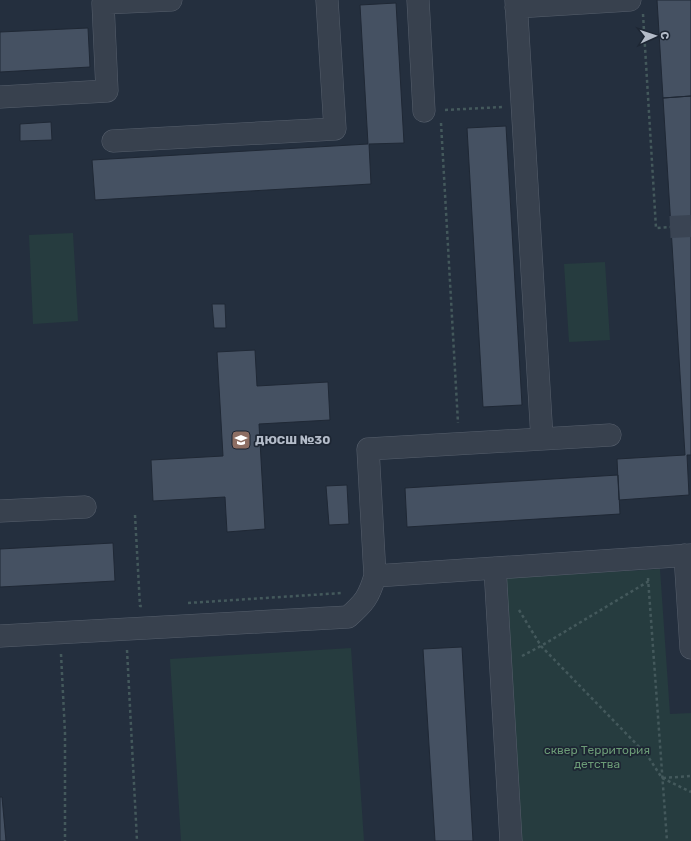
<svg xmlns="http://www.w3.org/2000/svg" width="691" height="841" font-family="Rubik,sans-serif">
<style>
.green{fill:#263c3f}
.building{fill:#455162;stroke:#1f2835}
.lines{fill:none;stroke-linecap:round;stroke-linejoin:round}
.minor-tunnel{stroke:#3a4453;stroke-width:22;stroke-dasharray:22 11;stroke-linecap:butt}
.minor-casing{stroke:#565f6c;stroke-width:23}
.path{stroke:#44595c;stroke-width:2.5;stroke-dasharray:3 3;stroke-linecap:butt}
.minor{stroke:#38414e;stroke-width:22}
.labels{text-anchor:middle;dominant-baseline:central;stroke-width:3.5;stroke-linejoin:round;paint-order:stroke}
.poi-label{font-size:12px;font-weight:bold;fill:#b4bcc9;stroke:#1d2633;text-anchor:start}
.park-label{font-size:12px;fill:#6b9a76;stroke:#1d2633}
</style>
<rect width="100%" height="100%" fill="#242f3e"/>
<!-- green -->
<path class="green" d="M73 233 78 321 33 324 29 235Z
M605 262 610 340 569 342 564 264Z
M660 569 670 714 691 713V841H519L503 578Z
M351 648 364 841H181L170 659Z"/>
<!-- building -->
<path class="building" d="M657 0H691V96L663 98Z
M396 3 404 143 369 144 371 184 95 200 92 160 368 144 360 5Z
M88 28 90 67 0 72V32Z
M691 96V455H687L689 495 619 500 617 459 685 455 663 98Z
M51 122 52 140 20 141V124Z
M506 126 522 405 483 407 467 128Z
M212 304H225L226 328H214Z
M255 350 257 386 328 382 330 420 259 424 265 529 227 532 225 497 153 501 151 460 223 456 217 352Z
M618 475 620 514 407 527 405 488Z
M347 485 349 524 329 525 326 486Z
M113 543 115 581 0 587V549Z
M462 647 473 841H435L423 649Z
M0 797H2L6 841H0Z"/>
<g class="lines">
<!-- minor-tunnel -->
<path class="minor-tunnel" d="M670 227 691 226"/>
<defs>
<path id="minor" d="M418 0 424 111
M516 0 542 439
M516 7 630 0
M0 97 107 91 103 3 171 0
M113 141 335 129 327 0
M0 511 85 507
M685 555 691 648
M495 568 511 841
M375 576 368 449 610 435
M0 636 348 617C364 603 369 597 375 576L691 555"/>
</defs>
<!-- minor casing -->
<use href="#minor" class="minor-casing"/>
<!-- path -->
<path class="path" d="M643 14 656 228 670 227
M445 110 502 107
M441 123 458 423
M135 515 140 606H143
M648 578 667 841
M188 603 342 593
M519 610 541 646 647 755 662 778 691 792
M127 650 137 841
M61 654 65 733V841
M522 656 541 646 649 581
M663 778 691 776"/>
<!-- minor -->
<use href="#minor" class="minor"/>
</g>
<!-- icons -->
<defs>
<symbol id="school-square" viewBox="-11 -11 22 22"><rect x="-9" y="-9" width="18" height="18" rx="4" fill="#8d6e63" stroke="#1d2633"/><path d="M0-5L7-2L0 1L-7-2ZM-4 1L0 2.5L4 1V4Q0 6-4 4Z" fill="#fff"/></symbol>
</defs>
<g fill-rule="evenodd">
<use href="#school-square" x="230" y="429" width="22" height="22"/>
</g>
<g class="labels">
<!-- poi labels -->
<g class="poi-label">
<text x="255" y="440">ДЮСШ №30</text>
</g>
<!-- park labels -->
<g class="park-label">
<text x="597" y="750">сквер Территория<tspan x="597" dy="14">детства</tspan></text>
</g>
</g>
<!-- north arrow -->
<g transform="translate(655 36) rotate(87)" stroke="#1d2633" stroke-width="3" paint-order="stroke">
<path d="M0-3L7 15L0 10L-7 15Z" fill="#b4bcc9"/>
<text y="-6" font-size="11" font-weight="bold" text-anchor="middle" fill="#b4bcc9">С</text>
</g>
</svg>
